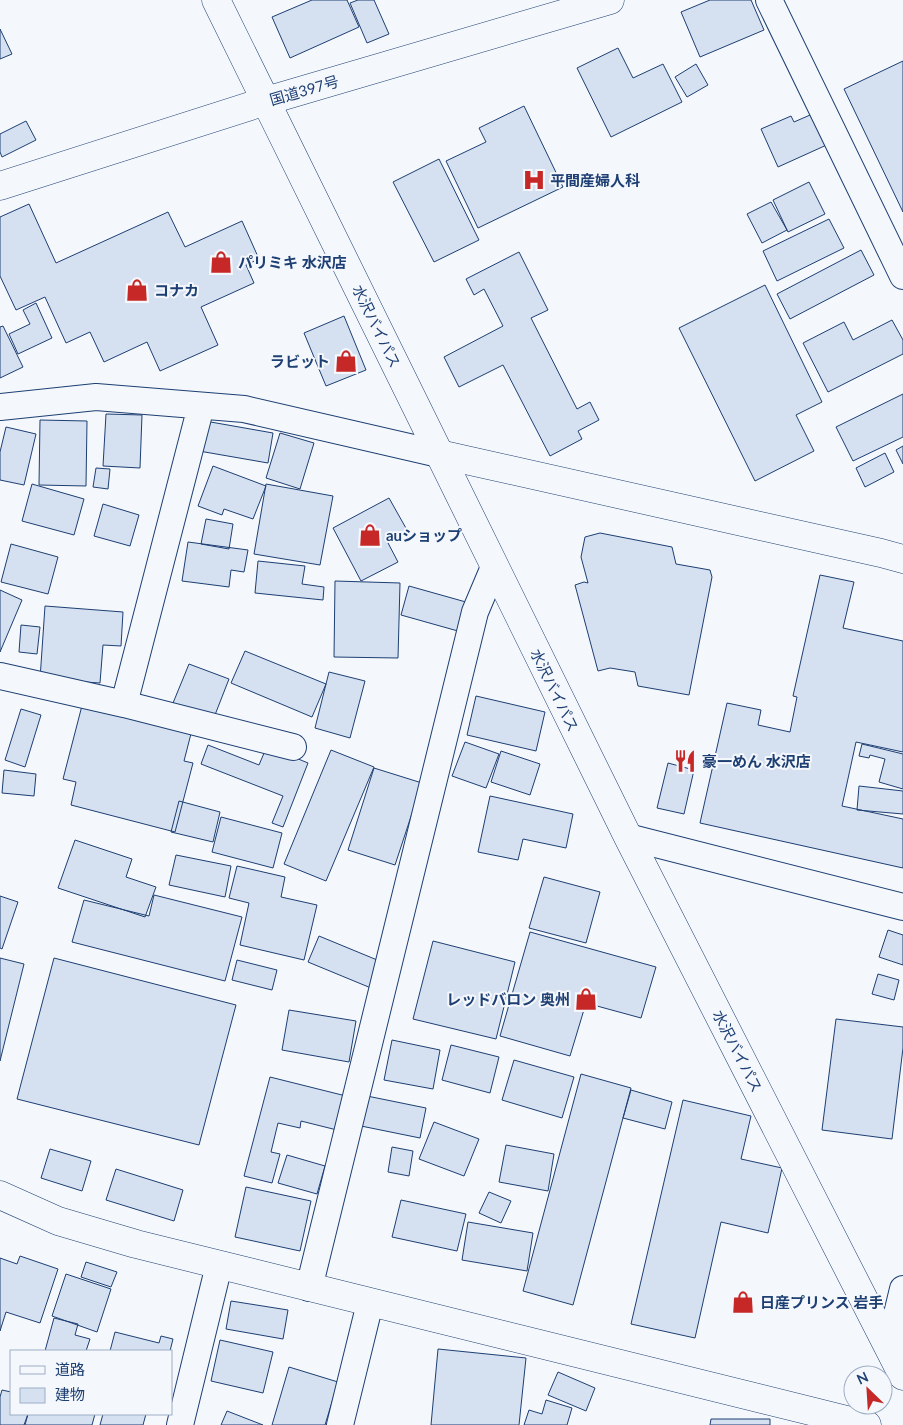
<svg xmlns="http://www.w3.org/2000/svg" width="903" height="1425" font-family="Lato,'Noto Sans JP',sans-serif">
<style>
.building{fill:#d5e0f0;stroke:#1d3f73}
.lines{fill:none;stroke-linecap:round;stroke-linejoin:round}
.minor-casing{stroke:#1d3f73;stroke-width:28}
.tertiary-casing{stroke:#1d3f73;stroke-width:29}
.trunk-casing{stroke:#1d3f73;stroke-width:29}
.minor{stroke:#f4f7fb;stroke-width:26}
.tertiary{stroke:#f4f7fb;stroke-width:28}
.trunk{stroke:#f4f7fb;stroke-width:28}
.labels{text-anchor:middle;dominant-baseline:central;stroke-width:4;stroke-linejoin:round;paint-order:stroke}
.street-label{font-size:15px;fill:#1d3f73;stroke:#f4f7fb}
.poi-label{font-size:15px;font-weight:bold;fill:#1d3f73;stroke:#f4f7fb;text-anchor:start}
</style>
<rect width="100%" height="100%" fill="#f4f7fb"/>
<!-- building -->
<path class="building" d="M312 0H347L359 27 290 58 272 17Z
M358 0H374L389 34 367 43 350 3Z
M710 0H751L764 30 700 57 681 12Z
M0 29 12 54 0 59Z
M618 48 633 78 663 64 682 102 611 137 577 68Z
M903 61V212L844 89Z
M696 64 708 85 687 97 675 77Z
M524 106 563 187 478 228 446 161 486 142 479 128Z
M817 112 831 143 778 167 761 129 791 116 794 122Z
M26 121 36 140 2 157 0 152V134Z
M439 159 479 240 434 262 393 182Z
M809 182 825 214 788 232 773 200Z
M771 202 787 230 762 243 747 214Z
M29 204 56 263 168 212 185 247 242 221 259 259 246 265 254 283 201 307 218 345 160 371 147 342 104 362 90 332 66 343 45 297 16 310 0 276V217Z
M829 219 844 248 777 281 763 251Z
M861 250 874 275 790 319 777 294Z
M519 252 548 310 531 318 577 409 590 402 599 420 578 431 582 439 550 456 503 365 459 387 444 357 503 326 484 289 474 295 466 279Z
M765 285 822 402 796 415 814 451 755 481 679 328Z
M36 303 52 338 18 354 9 334 30 324 23 310Z
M344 316 366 370 326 386 304 333Z
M892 320 903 340V354L828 392 803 343 844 322 853 340Z
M3 326 23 367 0 378V327Z
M903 394V437L853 461 836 427Z
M106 414 142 415 140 468 103 466Z
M40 420 87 421 86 486 39 485Z
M205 421 273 433 268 463 199 451Z
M6 427 36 434 24 485 0 480V452Z
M280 433 314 443 300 489 266 478Z
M903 446V464L896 450Z
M885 453 894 472 865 487 856 468Z
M213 466 266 486 253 519 224 509 222 515 198 506Z
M96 468 110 469 108 489 93 487Z
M32 484 84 499 74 535 22 521Z
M266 484 333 496 320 565 254 554Z
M389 498 407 530 387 541 398 562 361 581 333 528Z
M103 504 139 515 130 546 94 536Z
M206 519 233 524 229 549 201 544Z
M600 533 672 547 676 564 710 570 712 577 689 695 638 686 635 672 610 668 598 671 575 585 584 582 588 583 581 557 585 537Z
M188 542 248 550 244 572 231 570 229 587 182 581Z
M11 544 58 557 48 594 1 582Z
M258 561 305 566 302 584 324 587 323 600 255 593Z
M820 575 854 582 843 628 903 641V752L856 742 842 806 903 819V868L700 823 727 703 761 710 758 725 790 732 797 697 793 696Z
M335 581 400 583 398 658 334 657Z
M409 586 473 604 465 633 401 615Z
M0 590 22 600 0 652Z
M45 606 123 612 121 646 103 645 100 683 40 679Z
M21 625 40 627 37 654 19 652Z
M245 651 326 684 312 717 231 683Z
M189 664 229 679 213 720 173 703Z
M329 672 365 681 350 738 315 728Z
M85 694 194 722 184 761 193 763 175 832 71 805 76 782 63 779Z
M476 696 545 712 536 751 467 735Z
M21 709 41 715 25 767 5 760Z
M465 742 499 754 486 788 452 776Z
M862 744 903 754V789L879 782 885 759 870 755 869 758 859 756Z
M208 745 259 765 267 746 308 763 283 827 272 823 283 796 201 764Z
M331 750 374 767 326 881 284 864Z
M501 751 540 764 530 795 491 782Z
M668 763 694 770 684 814 657 808Z
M374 768 422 783 395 865 348 850Z
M4 770 36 774 34 796 2 793Z
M859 786 903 791V814L857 810Z
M490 796 573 814 566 848 523 839 518 860 478 852Z
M179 801 220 812 213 842 171 832Z
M221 817 282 833 273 868 212 852Z
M75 840 132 859 126 877 156 887 145 917 58 888Z
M176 855 231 866 225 897 169 885Z
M237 866 285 877 281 897 317 905 304 960 240 945 249 903 229 898Z
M544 877 600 892 586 943 529 928Z
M154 895 242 917 225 981 72 942 84 900 149 916Z
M0 896 18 902 2 949 0 948Z
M888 930 903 935V965L879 957Z
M530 932 656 967 641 1018 586 1003 570 1056 500 1036Z
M319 936 382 962 371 988 308 962Z
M433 941 515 962 496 1039 413 1019Z
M0 958 24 964 0 1061Z
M54 958 236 1005 199 1145 17 1099Z
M237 960 277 970 272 990 232 980Z
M878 974 899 980 894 1000 872 994Z
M289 1010 356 1021 349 1062 282 1050Z
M836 1019 903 1027V1048L892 1139 822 1130Z
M392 1040 440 1050 433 1089 384 1080Z
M451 1045 499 1057 490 1093 442 1080Z
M514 1060 574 1077 562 1118 502 1100Z
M581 1074 631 1088 573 1305 523 1291Z
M270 1077 346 1096 337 1130 301 1121 300 1128 278 1123 271 1152 280 1154 272 1183 244 1176Z
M631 1090 672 1102 665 1129 623 1118Z
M367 1096 426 1108 420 1138 361 1126Z
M683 1100 751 1116 741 1159 782 1168 768 1233 721 1222 695 1338 631 1324Z
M434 1122 479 1139 464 1176 419 1159Z
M506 1145 554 1154 548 1191 499 1182Z
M392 1147 413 1151 409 1176 388 1172Z
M50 1149 91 1161 82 1191 41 1178Z
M287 1155 325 1166 317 1194 278 1183Z
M116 1169 183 1190 174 1221 106 1200Z
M246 1187 311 1201 300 1251 235 1237Z
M489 1192 511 1201 501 1223 479 1213Z
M401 1200 466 1214 457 1251 392 1237Z
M468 1222 533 1233 527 1271 462 1260Z
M20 1256 58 1269 40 1323 6 1312 0 1331V1258L17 1264Z
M86 1262 117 1272 111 1287 81 1277Z
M66 1274 111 1289 97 1332 52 1316Z
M231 1301 288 1310 283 1339 226 1329Z
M54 1318 78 1324 75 1335 90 1339 86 1351H45Z
M115 1332 159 1343 161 1336 173 1339 170 1351H110Z
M220 1340 273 1352 263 1393 211 1381Z
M438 1349 526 1358 519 1425H431Z
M289 1367 338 1382 325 1425H272Z
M558 1372 595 1388 586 1411 548 1395Z
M2 1390 11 1392V1414H28L24 1425H0V1397Z
M546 1400 572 1408 567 1425H524L529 1410 542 1414Z
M227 1411 263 1425H221Z
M28 1414H95L92 1425H25Z
M103 1414H146L143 1425H100Z
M711 1419H770V1425H710Z"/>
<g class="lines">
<defs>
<path id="minor" d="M769 0 903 276
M0 407 96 397 244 409 439 454
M0 676 124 704 201 406
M124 704 293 747
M628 837 903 907
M309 1288 475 612 494 567
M889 1347 903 1289
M180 1425 219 1265
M340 1425 370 1303"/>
<path id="tertiary" d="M439 454 881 553 903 559
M0 1195 58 1221 136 1244 867 1425"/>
<path id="trunk" d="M216 0 628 837 903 1376
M0 186 266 101 610 0"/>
</defs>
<!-- minor casing -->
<use href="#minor" class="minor-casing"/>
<!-- tertiary casing -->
<use href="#tertiary" class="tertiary-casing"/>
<!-- trunk casing -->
<use href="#trunk" class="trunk-casing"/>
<!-- minor -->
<use href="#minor" class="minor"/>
<!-- tertiary -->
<use href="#tertiary" class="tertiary"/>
<!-- trunk -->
<use href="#trunk" class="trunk"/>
</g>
<!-- icons -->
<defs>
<symbol id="hospital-bare" viewBox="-9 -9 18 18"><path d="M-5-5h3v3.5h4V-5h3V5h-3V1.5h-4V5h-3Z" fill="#c62828" stroke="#f4f7fb" stroke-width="2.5" paint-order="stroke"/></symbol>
<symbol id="shop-bare" viewBox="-9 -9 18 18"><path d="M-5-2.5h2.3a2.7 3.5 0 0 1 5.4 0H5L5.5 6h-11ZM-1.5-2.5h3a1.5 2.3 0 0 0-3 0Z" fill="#c62828" stroke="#f4f7fb" stroke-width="2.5" paint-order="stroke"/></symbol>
<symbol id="restaurant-bare" viewBox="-9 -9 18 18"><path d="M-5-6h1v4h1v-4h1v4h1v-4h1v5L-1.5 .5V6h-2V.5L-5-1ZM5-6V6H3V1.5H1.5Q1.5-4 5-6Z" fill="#c62828" stroke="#f4f7fb" stroke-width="2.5" paint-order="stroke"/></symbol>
</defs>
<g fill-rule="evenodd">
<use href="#hospital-bare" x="518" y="164" width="32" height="32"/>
<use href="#shop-bare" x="205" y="246" width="32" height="32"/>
<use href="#shop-bare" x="121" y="274" width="32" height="32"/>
<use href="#shop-bare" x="330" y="345" width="32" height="32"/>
<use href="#shop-bare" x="354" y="519" width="32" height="32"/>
<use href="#restaurant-bare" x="669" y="745" width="32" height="32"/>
<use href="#shop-bare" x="570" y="983" width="32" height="32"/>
<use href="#shop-bare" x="727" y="1286" width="32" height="32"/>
</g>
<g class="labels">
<!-- street labels -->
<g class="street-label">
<text transform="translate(304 90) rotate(-16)">国道397号</text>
<text transform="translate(377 326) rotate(64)">水沢バイパス</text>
<text transform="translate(555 690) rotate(64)">水沢バイパス</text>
<text transform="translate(738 1051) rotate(63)">水沢バイパス</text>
</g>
<!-- poi labels -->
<g class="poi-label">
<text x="550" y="180">平間産婦人科</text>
<text x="238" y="262">パリミキ 水沢店</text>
<text x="154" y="290">コナカ</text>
<text x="330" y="361" text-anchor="end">ラビット</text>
<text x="386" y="535">auショップ</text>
<text x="702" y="761">豪一めん 水沢店</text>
<text x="570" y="999" text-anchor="end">レッドバロン 奥州</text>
<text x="760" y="1302">日産プリンス 岩手</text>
</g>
</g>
<!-- legend -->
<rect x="10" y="1350" width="162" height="65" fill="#f4f7fb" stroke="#9eadc5"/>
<rect x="20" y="1366" width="25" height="8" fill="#f4f7fb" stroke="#9eadc5"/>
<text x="55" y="1375" font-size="15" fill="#1d3f73">道路</text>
<rect x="20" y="1388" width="25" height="15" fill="#d5e0f0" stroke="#9eadc5"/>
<text x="55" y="1400" font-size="15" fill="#1d3f73">建物</text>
<!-- north arrow -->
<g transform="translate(868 1390) rotate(335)"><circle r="24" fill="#f4f7fb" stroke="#9eadc5"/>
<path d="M0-4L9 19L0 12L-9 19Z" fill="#c62828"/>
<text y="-8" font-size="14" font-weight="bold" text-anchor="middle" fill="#1d3f73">N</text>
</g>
</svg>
